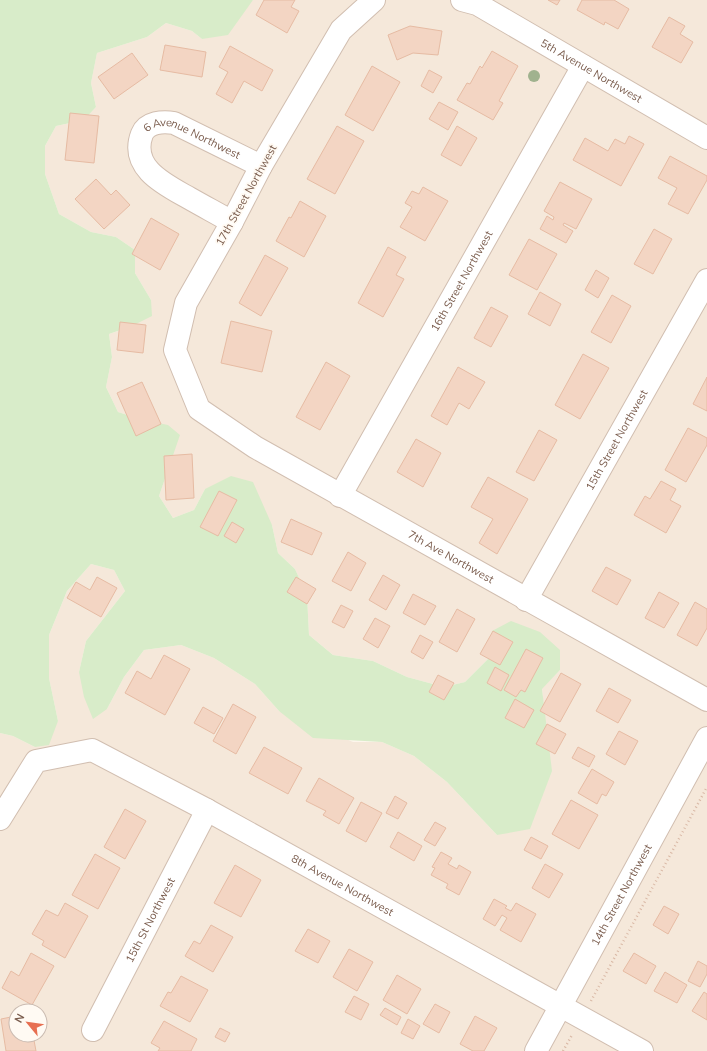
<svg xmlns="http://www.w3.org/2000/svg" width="707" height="1051" font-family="Mulish,sans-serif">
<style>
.residential{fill:#f5e8da;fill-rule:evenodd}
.green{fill:#d8ecc9}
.building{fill:#f3d5c3;stroke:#e6bba3}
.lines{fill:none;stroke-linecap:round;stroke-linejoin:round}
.minor-casing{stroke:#d1beb0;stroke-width:24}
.tertiary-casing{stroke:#d1beb0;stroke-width:24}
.path{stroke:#d9b8a5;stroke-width:2.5;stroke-dasharray:1 3;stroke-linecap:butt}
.minor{stroke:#fff;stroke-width:22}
.tertiary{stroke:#fff;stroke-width:22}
.tree{fill:#a0b28e}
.labels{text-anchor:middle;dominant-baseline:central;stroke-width:3.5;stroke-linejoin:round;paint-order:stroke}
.street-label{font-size:11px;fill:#7a5c4d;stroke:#fffaf3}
</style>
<rect width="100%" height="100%" fill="#fdf6ec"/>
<!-- residential -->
<path class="residential" d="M253 0H707V1051H0V733L13 736 35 747 58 721 49 678V635L67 591 91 564 114 570 125 591 86 641 79 672 107 709 124 677 144 650 181 645 214 658 255 684 279 711 353 742H382L414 756 447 782 497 835 546 734 542 688 560 670 489 658 465 682 444 687 407 677 373 661 333 655 309 635 307 595 295 569 278 553 272 525 205 489 194 510 173 518 159 496 170 463 143 420 118 412 106 387 112 357 109 334 130 327 151 300 135 273V250L116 237 91 232 59 214 45 174V146L56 126 84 120 96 107 91 83 97 53 147 37 166 23 192 31 202 39ZM16 1011H40V1035H16Z"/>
<!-- green -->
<path class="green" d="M0 0H253L228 35 202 39 192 31 166 23 147 37 97 53 91 83 96 107 84 120 56 126 45 146V174L59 214 91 232 116 237 135 250V273L151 300 152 316 132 326 109 334 112 357 106 387 118 412 143 420 168 425 180 435 159 496 173 518 194 510 205 489 231 476 253 482 272 525 278 553 295 569 307 595 309 635 333 655 373 661 407 677 444 687 465 682 489 658 492 631 511 621 540 632 560 650V670L542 689 552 771 530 829 497 835 447 782 414 756 382 742 313 738 279 711 255 684 214 658 181 645 144 650 124 677 107 709 93 719 84 697 79 672 86 641 125 591 114 570 91 564 67 591 49 635V678L58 721 49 745 35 747 13 736 0 733Z"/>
<!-- building -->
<path class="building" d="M264 0H295L291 7 299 11 287 33 256 15Z
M548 0H560L557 5Z
M582 0H614L629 9 618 29 605 22 604 25 577 10Z
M669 17 685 26 680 34 693 42 681 63 652 47Z
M410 26 442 31 438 55 413 53 397 60 388 35Z
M165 45 206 52 202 77 160 70Z
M230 46 273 70 262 91 244 81 232 103 216 94 228 72 219 67Z
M492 51 518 66 499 101 503 103 493 120 457 100 467 83 470 84 480 66 482 68Z
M132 53 148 75 114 99 98 77Z
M372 66 400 82 373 131 345 115Z
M429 70 442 77 433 93 421 86Z
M439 102 458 112 448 130 429 119Z
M70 113 99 116 94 163 65 160Z
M337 126 364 141 335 194 307 179Z
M457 126 477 138 461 166 441 155Z
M629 136 644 144 621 186 573 160 585 138 608 151 615 139 625 144Z
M670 156 707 176V180L688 214 668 204 677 188 658 178Z
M96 179 111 195 116 190 130 205 104 229 75 199Z
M560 182 592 199 576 229 564 223 563 225 573 231 566 243 540 229 547 216 553 220 554 217 544 211Z
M423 187 448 201 425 241 400 227 412 207 405 203 412 191 419 194Z
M300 201 326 216 304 257 276 241 289 217 291 218Z
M151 218 179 234 160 270 132 254Z
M654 229 672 239 653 274 634 264Z
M529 239 557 254 537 290 509 275Z
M388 247 406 257 396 275 404 279 383 317 358 303Z
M265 255 288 268 261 316 239 303Z
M596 270 609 278 598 298 585 290Z
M540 292 561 304 550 326 528 314Z
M612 295 631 306 611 343 591 332Z
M491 307 508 316 491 347 474 338Z
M231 321 272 331 262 372 221 363Z
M120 322 146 325 143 353 117 350Z
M583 354 609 368 580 419 555 405Z
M326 362 350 376 320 430 296 417Z
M458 367 485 382 469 409 459 403 447 425 431 416Z
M707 377V411L693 404Z
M142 382 161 424 136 436 117 393Z
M688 428 707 438V445L686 482 665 470Z
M539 430 557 440 534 481 516 472Z
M416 439 441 453 423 487 397 472Z
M192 454 194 498 166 500 164 456Z
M488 477 528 499 497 554 479 543 493 519 471 507Z
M661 481 676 489 670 500 681 506 666 533 634 515 645 496 650 499Z
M219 491 237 500 218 536 200 527Z
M291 519 322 533 312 555 281 542Z
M232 522 244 529 236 543 224 536Z
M348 552 366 563 351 591 332 581Z
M606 567 631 580 617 605 592 591Z
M383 575 400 585 386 610 369 600Z
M97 577 117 588 101 617 67 598 76 582 90 590Z
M296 577 316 589 307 604 287 592Z
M659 592 679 603 664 628 645 618Z
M413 594 436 606 425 625 403 613Z
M695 602 707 609V628L697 646 677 635Z
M341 605 353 611 344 628 332 622Z
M457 609 475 619 457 652 439 642Z
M375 618 390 626 378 648 363 639Z
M493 631 513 642 500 665 480 654Z
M420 635 433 642 423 659 411 652Z
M526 649 543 658 525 692 521 690 516 697 504 690Z
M164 655 190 669 165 715 125 693 137 671 151 679Z
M495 667 509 675 501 691 487 683Z
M561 673 581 684 560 722 540 711Z
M438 675 454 683 444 700 429 692Z
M609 688 631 700 618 723 596 711Z
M515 699 534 710 524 728 505 718Z
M233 704 256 717 236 754 213 741Z
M203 707 223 718 214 734 194 723Z
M547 724 566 734 555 754 536 744Z
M619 731 638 741 625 765 606 754Z
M264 747 302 768 288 794 249 773Z
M578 747 595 756 589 767 572 758Z
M592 769 614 782 606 796 602 794 597 804 578 793Z
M319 778 354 798 339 824 323 815 326 811 306 801Z
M395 796 407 803 398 819 386 813Z
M571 800 598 815 579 849 552 834Z
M361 802 382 813 366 842 346 831Z
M125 809 146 821 125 859 104 847Z
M435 822 446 828 435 846 424 840Z
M398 832 422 846 414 861 390 847Z
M531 837 548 846 541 859 524 850Z
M441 852 452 858 448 864 457 869 459 865 471 872 459 895 446 888 448 884 431 875 435 868 432 867Z
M95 854 120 868 98 909 72 895Z
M545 864 563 874 549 898 532 888Z
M235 865 261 880 241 917 214 903Z
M494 899 507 906 505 908 511 911 516 903 536 914 521 942 500 930 507 918 502 915 495 926 483 919Z
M65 903 88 916 65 958 42 945 44 941 32 934 46 910 58 916Z
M664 906 679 914 668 934 653 925Z
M211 925 233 937 213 972 185 956 194 941 200 944Z
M308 929 330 941 318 963 295 951Z
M349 949 373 962 357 991 333 977Z
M31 953 54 966 32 1005 2 988 11 971 19 976Z
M634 953 656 966 646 984 623 971Z
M698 961 707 966V974L700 987 688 981Z
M665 972 687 985 677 1003 654 991Z
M397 975 421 989 407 1014 383 1000Z
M181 976 208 990 190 1022 160 1006 168 992 171 993Z
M704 992 707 994V1020L692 1011Z
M354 996 369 1004 361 1020 345 1012Z
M435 1004 450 1012 439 1033 423 1024Z
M385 1008 401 1017 397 1025 380 1015Z
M16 1016V1035H33L36 1051H6L1 1019Z
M475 1016 497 1028 484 1051H473L460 1044Z
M408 1019 420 1026 413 1039 401 1033Z
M164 1021 197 1039 191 1051H158L160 1048 151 1043Z
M220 1028 230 1033 225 1042 215 1037Z"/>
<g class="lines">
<defs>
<g id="minor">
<path id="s1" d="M374 0 341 30 261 166 232 222 186 303 175 350 199 409 255 447 707 700"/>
<path id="s2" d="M462 0 477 4 489 11 707 138"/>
<path id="s3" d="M232 222C218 214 203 206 189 198 166 185 129 168 142 134 147 122 163 121 174 123L261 166"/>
<path id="s4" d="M340 496 583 66"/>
<path id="s5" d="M526 600 707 280"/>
<path id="s6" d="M0 819 36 761 92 750 207 810 642 1051"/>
<path id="s7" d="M93 1030 207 810"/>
</g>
<g id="tertiary">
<path id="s8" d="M536 1051 707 738"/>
</g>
</defs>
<!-- minor casing -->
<use href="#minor" class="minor-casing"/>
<!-- tertiary casing -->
<use href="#tertiary" class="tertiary-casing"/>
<!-- path -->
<path class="path" d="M591 1001 707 787
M563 1051 572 1035"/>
<!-- minor -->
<use href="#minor" class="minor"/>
<!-- tertiary -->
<use href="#tertiary" class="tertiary"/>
</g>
<!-- trees -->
<circle class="tree" cx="534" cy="76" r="6"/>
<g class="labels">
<!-- street labels -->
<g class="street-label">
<text stroke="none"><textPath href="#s2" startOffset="148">5th Avenue Northwest</textPath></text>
<text stroke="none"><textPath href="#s3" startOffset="195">6 Avenue Northwest</textPath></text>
<text transform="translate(246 195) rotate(-61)">17th Street Northwest</text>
<text stroke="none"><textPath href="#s4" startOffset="247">16th Street Northwest</textPath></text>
<text stroke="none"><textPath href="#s5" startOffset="184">15th Street Northwest</textPath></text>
<text stroke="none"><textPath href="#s1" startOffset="763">7th Ave Northwest</textPath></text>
<text stroke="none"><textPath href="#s6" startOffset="410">8th Avenue Northwest</textPath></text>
<text stroke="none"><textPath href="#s8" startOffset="178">14th Street Northwest</textPath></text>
<text stroke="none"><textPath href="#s7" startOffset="124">15th St Northwest</textPath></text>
</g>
</g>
<!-- north arrow -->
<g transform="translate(28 1023) rotate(299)"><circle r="19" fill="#fffaf3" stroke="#cabbb1"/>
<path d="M0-3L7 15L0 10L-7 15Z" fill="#e76f51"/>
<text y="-6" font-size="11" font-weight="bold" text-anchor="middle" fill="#7a5c4d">N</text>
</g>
</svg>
